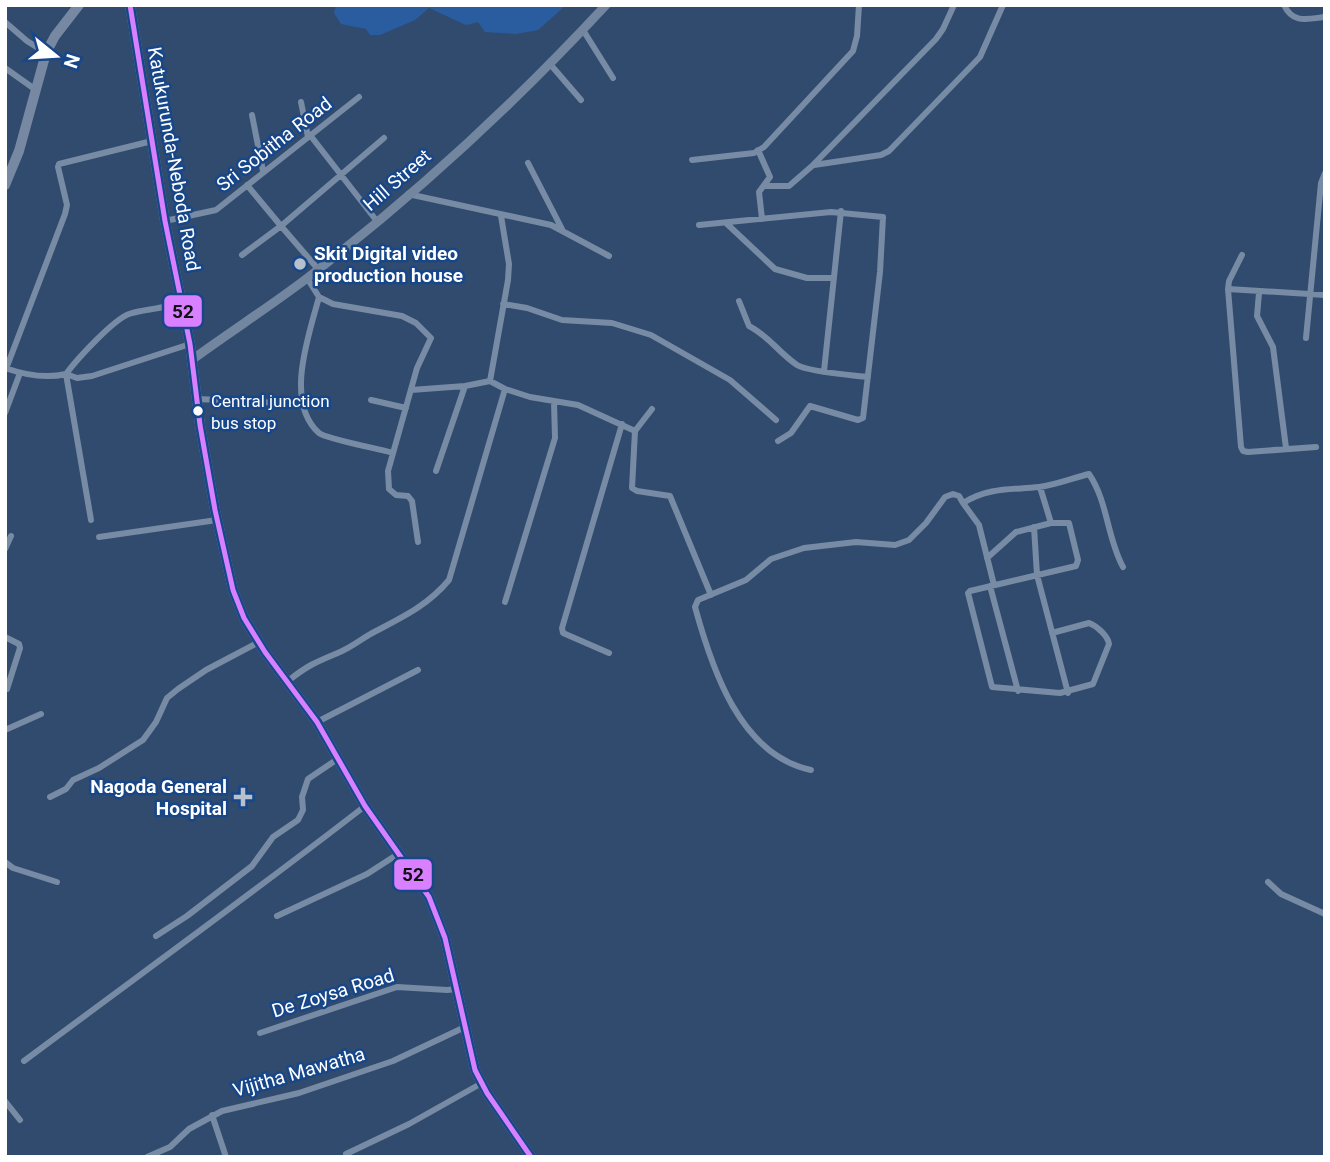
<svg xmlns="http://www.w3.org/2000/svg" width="1330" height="1162" font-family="Roboto,sans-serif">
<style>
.green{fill:#2a5d9f}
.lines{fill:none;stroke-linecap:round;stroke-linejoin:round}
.minor{stroke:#788ba4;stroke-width:6}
.secondary{stroke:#73869f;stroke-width:9}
.primary{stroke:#7788a2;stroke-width:10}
.bus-1-casing{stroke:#174789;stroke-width:10}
.bus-1{stroke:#d880ff;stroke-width:5}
.poi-dot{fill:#b7c0cd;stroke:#174789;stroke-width:2.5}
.bus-dot{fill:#fff;stroke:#174789;stroke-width:2.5}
.labels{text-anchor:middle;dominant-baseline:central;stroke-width:5;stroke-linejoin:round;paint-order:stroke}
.bus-label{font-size:17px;fill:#fff;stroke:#174789;text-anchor:start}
.street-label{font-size:19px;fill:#fff;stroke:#174789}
.poi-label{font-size:19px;font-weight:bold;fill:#fff;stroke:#174789;text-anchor:start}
.line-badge{stroke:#174789;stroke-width:2.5}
.pale-badge-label{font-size:19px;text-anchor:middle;font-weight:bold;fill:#111}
</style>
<rect width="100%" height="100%" fill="#314b6f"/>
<!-- green -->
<path class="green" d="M336 5H566L538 30 516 34 485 32 478 22 466 25 429 8 415 20 380 35H370L366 29 341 24 334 13Z"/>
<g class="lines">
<!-- minor -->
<path class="minor" d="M1284 5C1293 24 1307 19 1325 17
M5 22 27 41 46 53
M583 30 613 78
M550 64 581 100
M5 68 36 90
M301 102 308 137
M252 115 263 171
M310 135 376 220
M758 150 770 177 759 192 762 219
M692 160 754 153 764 147 853 51 857 36 859 5
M528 163 562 229
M814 165 881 155 889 151 980 57 1003 5
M764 186H789L812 166 936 39 943 29 954 5
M408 194 551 225 609 256
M501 216 509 264 508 280 490 381 505 389 530 397 578 405 635 431
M165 221 216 210 359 97
M726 223 775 269 807 278H834
M699 225 831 212 883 217 880 272 863 418 858 420 810 406 791 433 778 441
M242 255 281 226 247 185
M1242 255 1229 281 1228 289 1241 447 1243 451 1248 452 1316 447
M318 269 281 226 384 138
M307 278 319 297 333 304 402 316 416 323 431 338 417 368 388 471 389 489 396 495 408 496 412 501 418 542
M1228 289 1325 295
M1259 293 1257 316 1273 347 1286 448
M319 297C309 335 284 402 319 433 326 439 380 449 393 453
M182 299C167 310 146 308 129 314 113 320 77 359 66 374L77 378 92 376 190 344
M739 301 749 326C770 337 778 352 797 365 808 372 852 375 868 377
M503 304 527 308 562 320 612 323 651 335 730 380 776 420
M1306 338 1321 183 1325 173
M5 368C25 375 45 379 66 374L91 520
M6 369 65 214 67 205 58 167 59 164 152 141
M824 371 841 211
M411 390 465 386 490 381
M197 399 304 404
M371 400 406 408
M652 409 635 431 632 488 637 491 670 496 711 595
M5 413 20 373
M436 471 465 386
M1040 487 1051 523
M963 503 979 525 994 585
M1034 527 1037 575 1068 693
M99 537 217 520
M5 549 11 536
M987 558 1016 532 1051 523H1069L1078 560 1076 566 970 591 968 593 992 687 1060 693 1093 684 1109 644C1108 636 1097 626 1089 623L1052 633
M990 586 1018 691
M505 602 555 438 554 402
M5 637 19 644 20 648 7 689
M609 653 563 633 562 628 622 424
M288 681C308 665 316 662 340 652 354 646 365 636 378 630 405 616 429 604 449 580L505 389
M317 722 418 670
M5 730 41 714
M811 770C740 755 712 669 695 607L698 600 746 580 771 559 804 548 856 542 895 545 909 540 926 523 945 497 953 494 959 496 963 503C989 487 1011 490 1039 487 1056 485 1073 478 1089 474 1108 502 1107 538 1123 567
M50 797 66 789 73 780 99 768 143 740 156 722 167 698 178 689 206 670 259 642
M5 862 13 868 57 882
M1268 882 1281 894 1325 914
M277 916 367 874 398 854
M156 936 187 916 252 866 273 837 298 820 303 810 302 797 308 779 339 758
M260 1033 397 987 447 990 457 989
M24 1061C138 976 253 893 365 806
M5 1101 20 1120
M212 1115 226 1157
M346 1154 409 1124 482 1083
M147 1157 170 1147 189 1129 222 1111 299 1093 393 1061 465 1027"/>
<!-- secondary -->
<path class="secondary" d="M193 359C230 332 269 307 306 279 412 198 515 103 606 5"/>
<!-- primary -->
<path class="primary" d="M130 5 165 221 190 344 200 425 215 510 233 590 244 618 265 652 317 722 365 806 429 897 445 938 475 1070 487 1093 531 1157
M5 185 19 151 46 53 55 36 79 5"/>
<defs>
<path id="bus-1" d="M130 5 165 221 190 344 200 425 215 510 233 590 244 618 265 652 317 722 365 806 429 897 445 938 475 1070 487 1093 531 1157"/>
</defs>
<!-- bus-1 casing -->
<use href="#bus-1" class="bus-1-casing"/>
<!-- bus-1 -->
<use href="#bus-1" class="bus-1"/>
</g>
<!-- markers -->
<g class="poi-dot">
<circle cx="300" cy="264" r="7"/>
<path d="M239.5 786.5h7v7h7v7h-7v7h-7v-7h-7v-7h7z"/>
</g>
<circle class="bus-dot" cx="198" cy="411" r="6"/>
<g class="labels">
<!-- bus labels -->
<g class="bus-label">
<text x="211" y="401">Central junction<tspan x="211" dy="22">bus stop</tspan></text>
</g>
<!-- street labels -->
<g class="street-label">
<text transform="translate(274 144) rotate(-38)">Sri Sobitha Road</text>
<text transform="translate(174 159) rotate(80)">Katukurunda-Neboda Road</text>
<text transform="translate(397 180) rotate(-41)">Hill Street</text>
<text transform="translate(333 993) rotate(-17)">De Zoysa Road</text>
<text transform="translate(299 1072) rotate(-16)">Vijitha Mawatha</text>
</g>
<!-- poi labels -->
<g class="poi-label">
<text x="314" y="253">Skit Digital video<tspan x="314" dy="22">production house</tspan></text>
<text x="227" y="786" text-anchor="end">Nagoda General<tspan x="227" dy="22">Hospital</tspan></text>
</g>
</g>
<g class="line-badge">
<rect x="163" y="294" width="40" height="34" rx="7" fill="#d880ff"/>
<rect x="393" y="858" width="40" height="33" rx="7" fill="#d880ff"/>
</g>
<g class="pale-badge-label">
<text x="183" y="318">52</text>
<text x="413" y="881">52</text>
</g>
<!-- border -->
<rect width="1330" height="1162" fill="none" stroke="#ffffff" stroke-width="14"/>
<!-- north arrow -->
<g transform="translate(56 56) rotate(108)" stroke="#174789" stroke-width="5" paint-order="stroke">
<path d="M0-5L12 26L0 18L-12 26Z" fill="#ffffff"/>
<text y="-10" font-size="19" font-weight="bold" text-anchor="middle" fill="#ffffff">N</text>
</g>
</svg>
